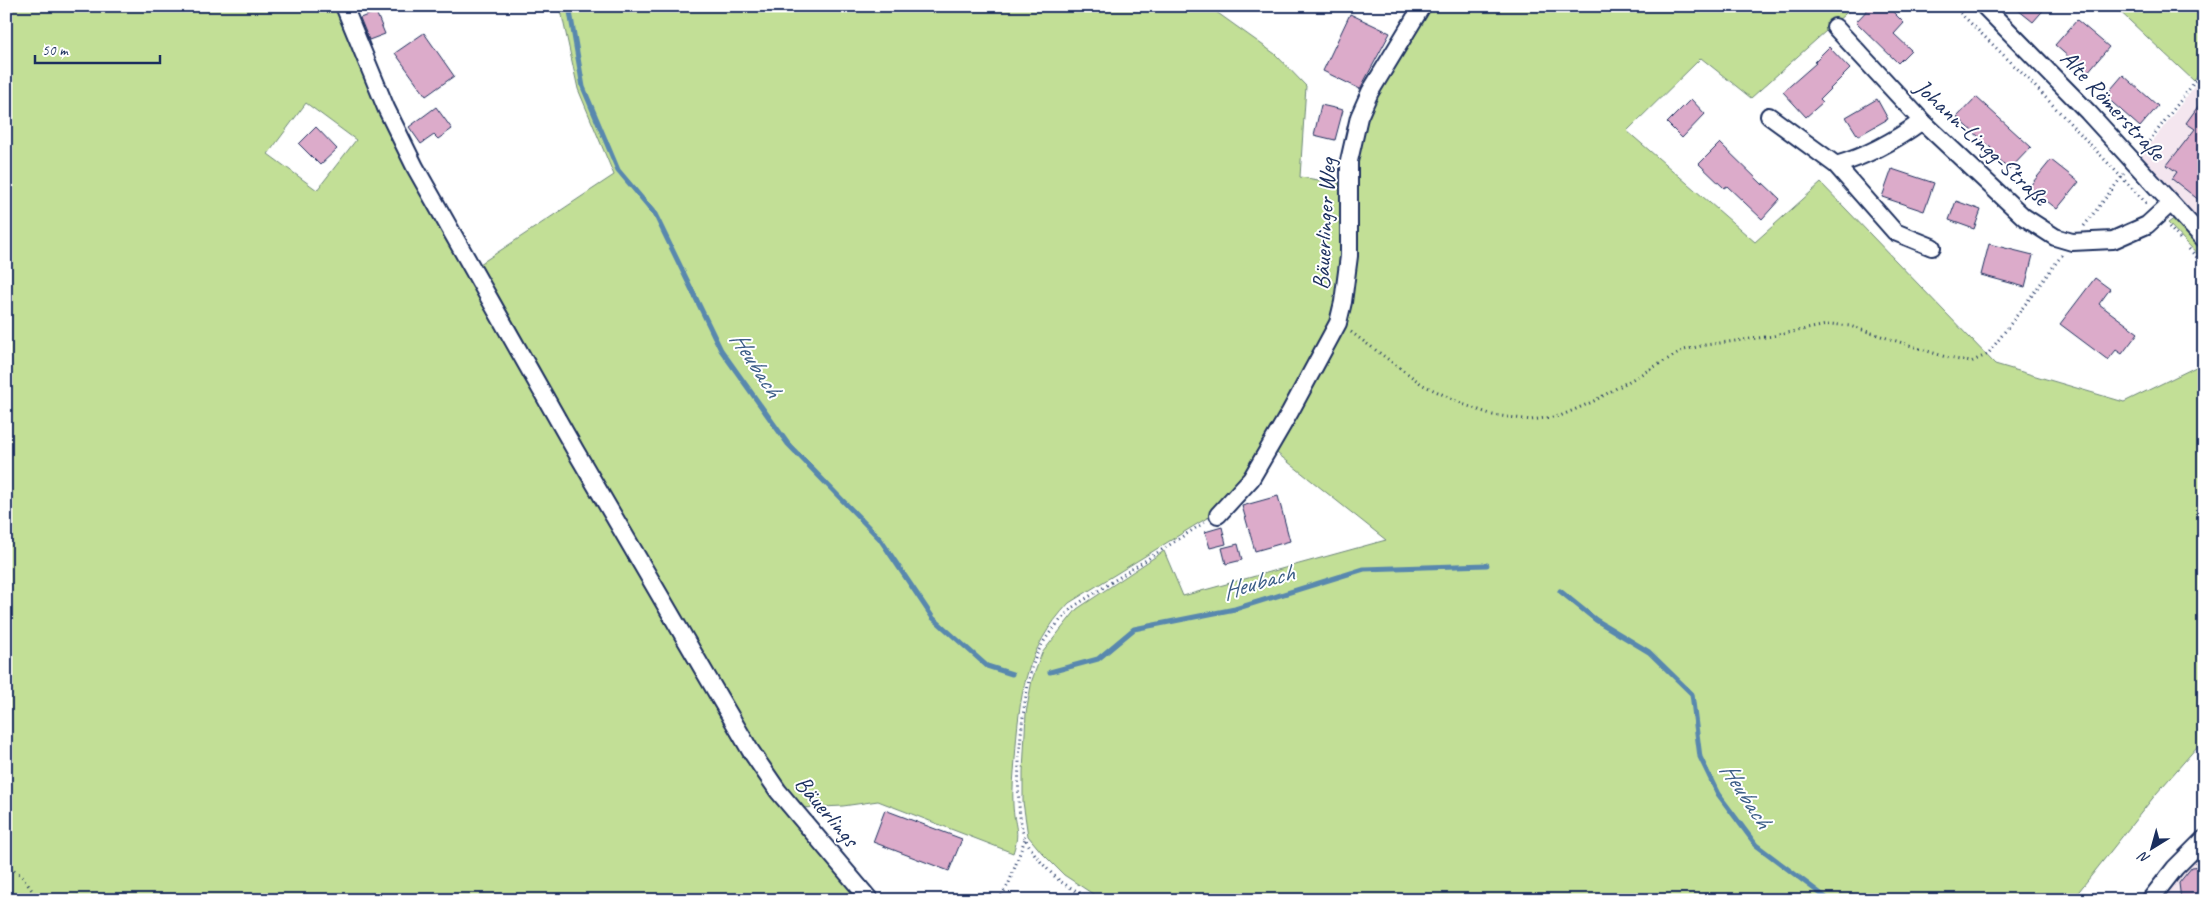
<svg xmlns="http://www.w3.org/2000/svg" width="2210" height="906" font-family="Caveat,sans-serif">
<style>
.built{fill:#f4e6ef}
.green{fill:#c2df96;stroke:#6e877a;fill-rule:evenodd}
.lines{fill:none;stroke-linecap:round;stroke-linejoin:round}
.stream{stroke:#5988ae;stroke-width:5}
.building{fill:#dcabca;stroke:#1b2f5e}
.minor-casing{stroke:#1b2f5e;stroke-width:20}
.path{stroke:#1b2f5e;stroke-width:3;stroke-dasharray:1 4;stroke-linecap:butt}
.minor{stroke:#fff;stroke-width:16}
.labels{text-anchor:middle;dominant-baseline:central;stroke-width:4;stroke-linejoin:round;paint-order:stroke}
.street-label{font-size:24px;fill:#1b2f5e;stroke:#fff}
.water-label{font-size:25px;font-style:italic;fill:#3a5c86;stroke:#fff}
</style>
<rect width="100%" height="100%" fill="#fff"/>
<filter id="ink" filterUnits="userSpaceOnUse"><feTurbulence type="fractalNoise" baseFrequency=".02" numOctaves="2"/><feDisplacementMap in="SourceGraphic" scale="10" xChannelSelector="R" yChannelSelector="G"/><feConvolveMatrix kernelMatrix="1 2 1 2 8 2 1 2 1" color-interpolation-filters="sRGB"/></filter>
<g filter="url(#ink)">
<!-- built -->
<path class="built" d="M2204 74V231L2139 159Z
M2204 846V900H2155Z"/>
<!-- green -->
<path class="green" d="M6 6H340L382 109 744 754 863 900H6ZM306 103 356 140 317 190 268 154Z
M560 6H1208L1275 54 1306 86 1300 177 1343 184 1345 256 1333 320 1267 446 1215 513 1069 603C1025 650 1019 696 1015 759 1014 774 1012 790 1013 805 1014 827 1021 830 1013 853L878 801 843 806 801 808 757 747 477 266 614 175 578 89Z
M1426 6H1854L1751 98 1701 58 1627 131 1755 242 1821 183 1995 364 2124 402 2204 363V739L2156 794 2072 900H1102L1064 875 1042 853 1028 836 1023 802V772L1026 713 1032 680 1042 653 1077 609 1164 551 1183 596 1386 540 1273 450 1340 331 1352 184 1363 118Z
M2114 6H2204V67L2194 81Z
M2175 218 2204 249V261L2168 223Z"/>
<g class="lines">
<!-- stream -->
<path class="stream" d="M569 6 583 87 618 170 655 214 721 350 788 444 880 539 933 618 987 666 1012 674
M1560 591 1596 620 1649 652 1692 694 1700 757 1718 794 1756 845 1829 900
M1050 672 1098 659 1134 629 1235 609 1364 569 1487 565"/>
</g>
<!-- building -->
<path class="building" d="M1871 6H1887L1904 23 1894 34 1911 50 1898 63 1856 22Z
M2013 6H2047L2033 22Z
M376 12 385 34 369 40 360 18Z
M1350 14 1390 33 1360 89 1323 71Z
M2077 20 2109 47 2087 73 2055 45Z
M424 33 454 76 426 96 395 53Z
M1829 47 1850 69 1820 99 1823 102 1806 117 1783 92 1816 63 1814 62Z
M2123 75 2158 106 2140 127 2105 96Z
M1976 97 2031 147 2009 170 1989 150 1991 148 1957 117Z
M2204 98V204L2172 179 2177 172 2167 165 2195 129 2186 123Z
M1691 99 1705 114 1682 138 1667 123Z
M1877 99 1888 119 1858 136 1846 117Z
M1321 105 1343 110 1335 140 1314 135Z
M436 107 452 129 438 139 434 135 421 144 409 127Z
M316 127 337 149 320 165 299 144Z
M1720 143 1763 185V183L1780 199 1762 219 1727 186 1724 188 1699 164Z
M2051 160 2079 182 2057 209 2029 187Z
M1892 169 1934 183 1924 211 1882 197Z
M1956 201 1981 210 1974 229 1949 220Z
M1989 244 2033 255 2025 287 1981 275Z
M2095 278 2110 289 2099 304 2138 333 2122 354 2116 350 2108 360 2060 324Z
M1278 496 1290 541 1255 551 1242 506Z
M1222 527 1226 544 1210 548 1205 532Z
M1238 544 1242 560 1226 564 1222 548Z
M885 810 962 839 949 871 873 842Z
M2204 866V900H2181L2179 883 2192 867Z"/>
<g class="lines">
<defs>
<path id="minor" d="M344 6 386 108 415 167 575 450 750 750 778 791 870 900
M1984 6 2088 112 2204 239
M1835 27 1922 121 2024 217 2055 237 2072 242 2113 240 2147 225 2171 203
M1769 116 1836 165C1867 156 1896 140 1922 121
M1836 165 1895 232 1932 247
M1218 515 1251 479 1290 412 1338 323 1343 302 1349 256V161L1359 117 1370 92 1422 6
M2150 900 2175 868 2204 839"/>
</defs>
<!-- minor casing -->
<use href="#minor" class="minor-casing"/>
<!-- path -->
<path class="path" d="M1953 6 2026 77 2147 204
M2143 149 2204 70
M2084 226 2124 174
M2169 227 2180 239
M2189 249 2204 265
M1351 332 1423 385 1465 405 1493 415 1531 420 1560 416 1592 402 1684 350 1705 345 1773 336 1831 324 1850 326 1949 358 1971 362 1988 354 2062 255
M6 865 21 875 39 900
M999 900 1009 883 1025 839
M1093 900C1083 894 1070 888 1060 881 1048 871 1033 854 1026 840 1010 811 1022 681 1038 652 1046 635 1060 620 1073 607L1205 522"/>
<!-- minor -->
<use href="#minor" class="minor"/>
</g>
</g>
<g class="labels">
<!-- street labels -->
<g class="street-label">
<text transform="translate(2113 105) rotate(47)">Alte Römerstraße</text>
<text transform="translate(1982 142) rotate(43)">Johann-Lingg-Straße</text>
<text transform="translate(1324 224) rotate(-87)">Bäuerlinger Weg</text>
<text transform="translate(827 811) rotate(50)">Bäuerlings</text>
</g>
<!-- water labels -->
<g class="water-label">
<text transform="translate(756 364) rotate(57)">Heubach</text>
<text transform="translate(1258 582) rotate(-16)">Heubach</text>
<text transform="translate(1746 795) rotate(57)">Heubach</text>
</g>
</g>
<!-- margin -->
<rect width="2210" height="906" fill="none" stroke="#fff" stroke-width="25"/>
<rect x="12" y="12" width="2185" height="881" fill="none" stroke="#1b2f5e" stroke-width="2" filter="url(#ink)"/>
<!-- north arrow -->
<g transform="translate(2152 848) rotate(217)" stroke="#ffffff" stroke-width="4" paint-order="stroke">
<path d="M0-4L9 19L0 12L-9 19Z" fill="#1b2f5e"/>
<text y="-8" font-size="14" font-weight="bold" text-anchor="middle" fill="#1b2f5e">N</text>
</g>
<!-- scale -->
<path d="M35 55v8h125v-8" fill="none" stroke="#1b2f5e" stroke-width="2.5"/>
<text x="42" y="55" font-size="15" fill="#1b2f5e" stroke="#ffffff" stroke-width="4" paint-order="stroke">50 m</text>
</svg>
